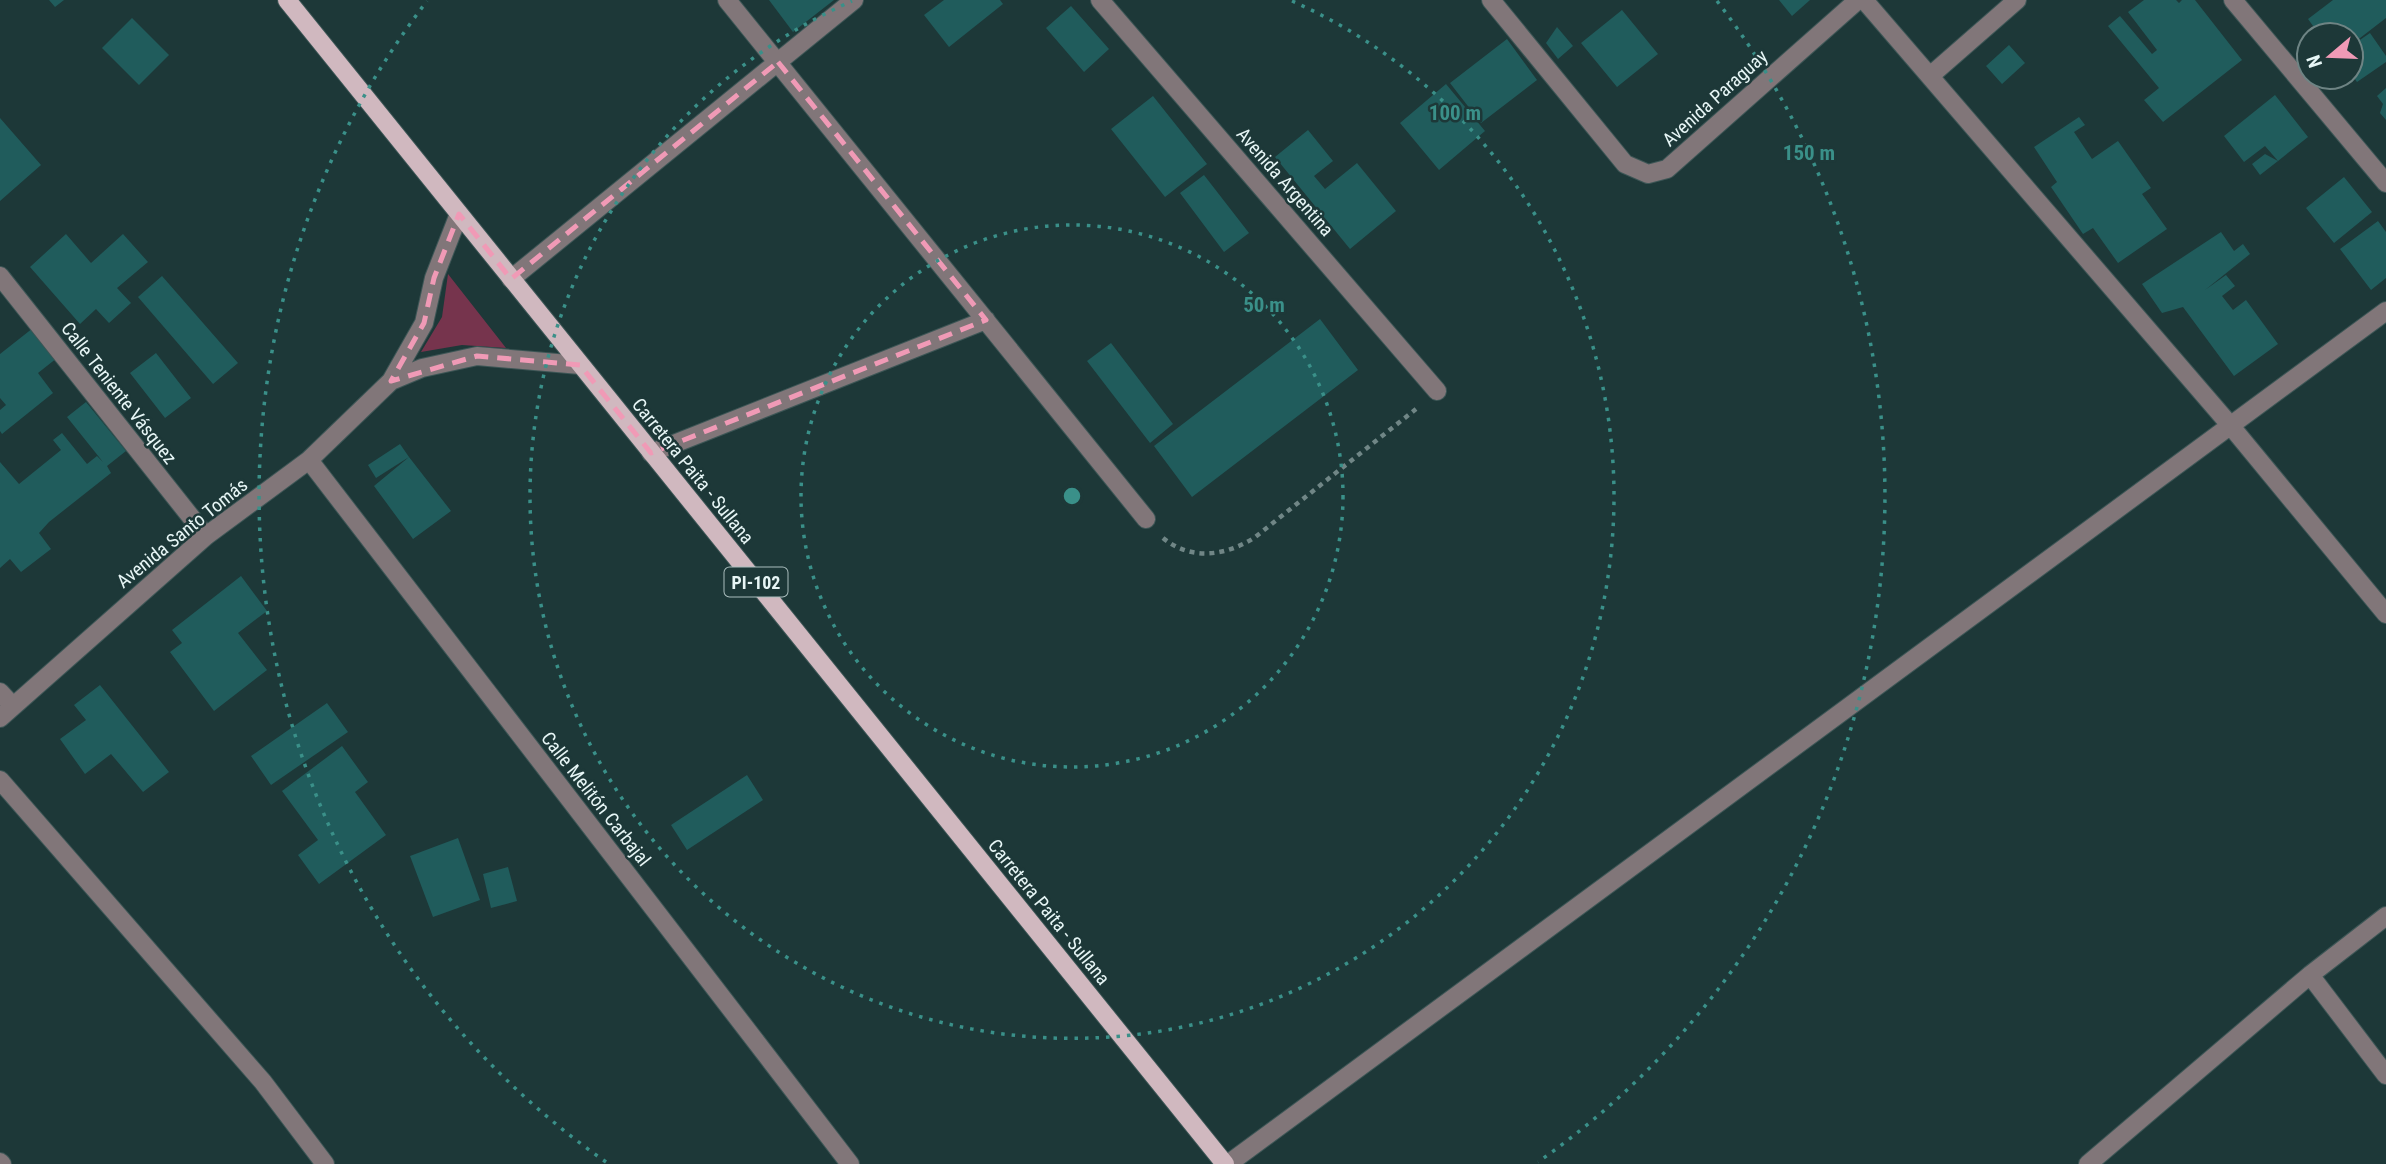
<svg xmlns="http://www.w3.org/2000/svg" width="2386" height="1164" font-family="'Roboto Condensed',sans-serif">
<style>
.green{fill:#76344d}
.building{fill:#205c5c}
.lines{fill:none;stroke-linecap:round;stroke-linejoin:round}
.minor-casing{stroke:#3d5656;stroke-width:20}
.major-casing{stroke:#3d5656;stroke-width:20}
.path{stroke:#708686;stroke-width:4.5;stroke-dasharray:5 5;stroke-linecap:butt}
.minor{stroke:#817679;stroke-width:18}
.major{stroke:#d0b8bf;stroke-width:18}
.marked{fill:none;stroke:#f09ab6;stroke-width:5;stroke-dasharray:14 9;stroke-linejoin:round}
.ring{fill:none;stroke:#3a9089;stroke-width:3.5;stroke-dasharray:3.5 7}
.labels{text-anchor:middle;dominant-baseline:central;stroke-width:5;stroke-linejoin:round;paint-order:stroke}
.shield{fill:#1d3838;stroke:#aabdbd;stroke-width:2}
.shield-label{font-size:18px;font-weight:bold;fill:#e7f6f6}
.street-label{font-size:19px;fill:#e7f6f6;stroke:#1d3838}
.centre{fill:#3a9089;stroke:#1d3838;stroke-width:3.5}
.ring-label{font-size:21px;text-anchor:middle;font-weight:bold;fill:#3a9089;stroke:#1d3838;stroke-width:5;stroke-linejoin:round;paint-order:stroke}
</style>
<rect width="100%" height="100%" fill="#1d3838"/>
<!-- green -->
<path class="green" d="M448 274 506 348 462 345 421 352 442 317Z"/>
<!-- building -->
<path class="building" d="M49 0H64L55 7Z
M769 0H834L793 32Z
M944 0H1000L1003 4 949 47 924 15Z
M1779 0H1810L1792 16Z
M2144 0H2176L2179 3 2182 0H2195L2242 60 2163 122 2144 100 2159 88 2108 26 2120 16 2152 54 2157 50 2128 12Z
M2333 0H2386V18L2351 45V35H2308L2316 30 2308 19Z
M1071 6 1109 49 1084 72 1046 28Z
M1622 10 1658 54 1617 87 1581 43Z
M132 18 169 55 139 85 102 48Z
M1557 27 1573 46 1558 59 1546 43Z
M2370 33 2386 56V62L2357 82 2351 74V46Z
M1507 39 1537 80 1481 123 1450 83Z
M2009 45 2025 63 2002 84 1986 66Z
M1446 84 1485 131 1439 170 1400 123Z
M2386 88V120L2380 113 2383 104 2377 96Z
M2275 95 2308 137 2278 161 2260 175 2252 164 2265 154 2278 161 2265 146 2244 162 2224 136Z
M1153 96 1207 164 1165 197 1111 129Z
M2079 117 2085 125 2074 132 2092 159 2118 141 2151 188 2142 194 2167 229 2118 263 2093 228 2083 234 2051 187 2057 182 2034 147Z
M0 118 41 165 0 201Z
M1308 130 1333 161 1314 176 1325 189 1357 163 1396 211 1350 249 1275 157Z
M1204 175 1249 233 1224 252 1180 193Z
M2344 177 2372 212 2334 243 2306 208Z
M2378 221 2386 232V278L2371 290 2340 249Z
M2221 232 2234 251 2243 244 2250 254 2205 290 2226 275 2235 286 2222 296 2233 310 2246 300 2278 344 2234 376 2183 307 2162 313 2142 284Z
M66 234 91 263 123 234 148 262 117 288 131 303 109 323 96 309 80 324 30 267Z
M162 276 238 363 213 384 138 297Z
M1320 319 1358 370 1192 497 1154 446Z
M33 328 57 358 38 373 53 393 2 434 0 431V410L6 405 0 398V354Z
M1111 343 1173 424 1150 443 1087 361Z
M156 353 191 398 165 418 130 373Z
M86 402 126 451 107 466 111 473 49 522 39 533 51 549 21 572 10 559 0 568V462L19 484 61 450 53 440 62 433 87 464 97 456 103 462 67 417Z
M400 444 409 457 376 478 368 465Z
M409 457 451 511 413 539 374 486Z
M241 576 267 611 238 633 267 670 214 711 170 652 182 643 172 630Z
M100 685 169 772 143 792 111 754 85 774 60 739 86 720 74 705Z
M327 703 348 732 271 785 251 756Z
M342 746 368 782 355 792 386 835 319 884 298 855 318 840 282 791Z
M747 775 763 800 687 850 671 825Z
M458 838 480 900 433 917 410 856Z
M508 867 517 901 491 908 483 874Z"/>
<g class="lines">
<defs>
<path id="minor" d="M727 0 1146 519
M1100 0 1437 391
M1491 0 1625 164 1648 174 1667 169 1858 0
M1864 0 2230 425 2386 614
M2233 0 2386 183
M1930 76 2017 0
M0 276 206 536
M511 279 854 0
M391 381 422 368 477 356 580 365
M651 453 986 320
M309 460 850 1164
M0 692 12 705
M0 718 206 536 309 460 391 381 424 323 434 278 459 214
M0 780 263 1082 325 1164
M2310 975 2386 1075
M0 1162 2 1164
M1228 1164 2386 311
M2088 1164 2310 975 2386 916"/>
<path id="major" d="M287 0 1225 1164"/>
</defs>
<!-- minor casing -->
<use href="#minor" class="minor-casing"/>
<!-- major casing -->
<use href="#major" class="major-casing"/>
<!-- path -->
<path class="path" d="M1163 538C1191 561 1225 556 1254 538L1416 409"/>
<!-- minor -->
<use href="#minor" class="minor"/>
<!-- major -->
<use href="#major" class="major"/>
</g>
<!-- marked area -->
<path class="marked" d="M778 62 986 320 651 453 580 365 477 356 391 381 424 323 434 278 459 214 511 279Z"/>
<!-- distance rings -->
<g class="ring">
<circle cx="1072" cy="496" r="271"/>
<path d="M1292 1A542 542 0 1 1 852 1"/>
<path d="M606 1162A813 813 0 0 1 427 1M1717 1A813 813 0 0 1 1538 1162"/>
</g>
<g class="labels">
<!-- shield labels -->
<rect class="shield" x="724.5" y="567.5" width="63" height="29" rx="5"/>
<g class="shield-label">
<text x="756" y="582">PI-102</text>
</g>
<!-- street labels -->
<g class="street-label">
<text transform="translate(1715 98) rotate(-42)">Avenida Paraguay</text>
<text transform="translate(1285 182) rotate(49)">Avenida Argentina</text>
<text transform="translate(119 393) rotate(52)">Calle Teniente Vásquez</text>
<text transform="translate(693 471) rotate(51)">Carretera Paita - Sullana</text>
<text transform="translate(182 533) rotate(-39)">Avenida Santo Tomás</text>
<text transform="translate(596 799) rotate(52)">Calle Melitón Carbajal</text>
<text transform="translate(1049 912) rotate(51)">Carretera Paita - Sullana</text>
</g>
</g>
<circle cx="1072" cy="496" r="10" class="centre"/>
<g class="ring-label">
<text x="1455" y="120">100 m</text>
<text x="1809" y="160">150 m</text>
<text x="1264" y="312">50 m</text>
</g>
<!-- north arrow -->
<g transform="translate(2330 56) rotate(251)"><circle r="33" fill="#1d3838" stroke="#6e8484" stroke-width="2"/>
<path d="M0-5L12 26L0 18L-12 26Z" fill="#f09ab6"/>
<text y="-10" font-size="19" font-weight="bold" text-anchor="middle" fill="#e7f6f6">N</text>
</g>
</svg>
